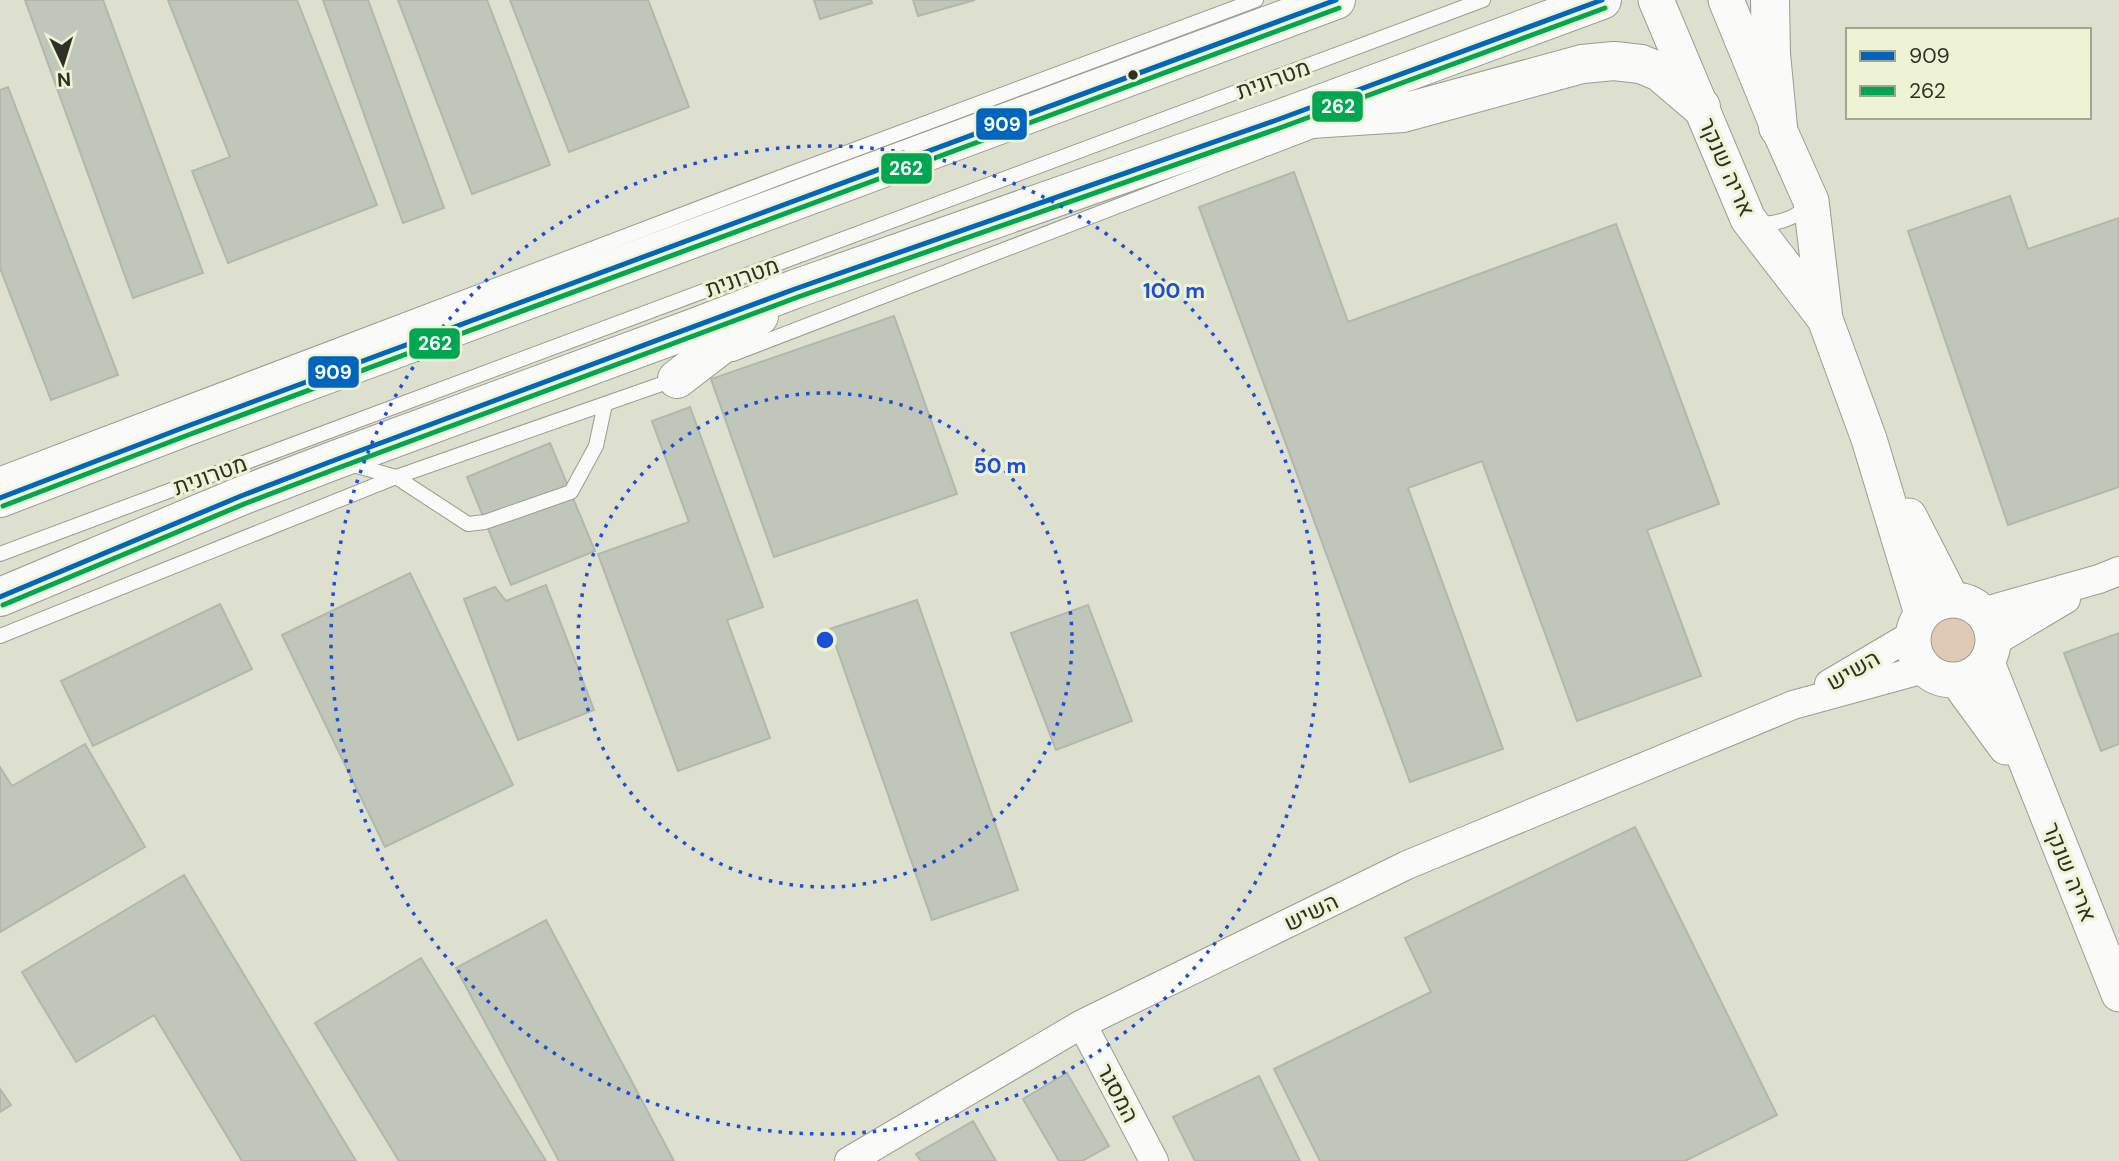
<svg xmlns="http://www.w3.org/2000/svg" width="2119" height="1161" font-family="'DM Sans',Heebo,sans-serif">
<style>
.green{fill:#dfcbb5}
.building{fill:#c1c6bb;stroke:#b2b7ac;stroke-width:2}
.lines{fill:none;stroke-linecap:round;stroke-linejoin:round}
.service-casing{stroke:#9b9d91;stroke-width:16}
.minor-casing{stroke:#9b9d91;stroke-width:30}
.tertiary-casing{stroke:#9b9d91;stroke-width:37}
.trunk-casing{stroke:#9b9d91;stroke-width:40}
.service{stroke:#fafaf8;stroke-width:14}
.minor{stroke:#fafaf8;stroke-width:28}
.tertiary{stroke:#fafaf8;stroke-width:35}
.trunk{stroke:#fafaf8;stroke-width:38}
.bus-1-casing{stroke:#eef3d6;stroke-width:10}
.bus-2-casing{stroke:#eef3d6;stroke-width:10}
.bus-1{stroke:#0065bd;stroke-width:5}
.bus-2{stroke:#00a651;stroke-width:5}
.ring{fill:none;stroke:#1d4ed8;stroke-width:3.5;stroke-dasharray:3.5 7}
.bus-dot{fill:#303126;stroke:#eef3d6;stroke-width:2.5}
.labels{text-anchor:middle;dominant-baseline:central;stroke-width:6;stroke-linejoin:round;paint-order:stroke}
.street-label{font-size:23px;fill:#303126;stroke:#eef3d6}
.centre{fill:#1d4ed8;stroke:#eef3d6;stroke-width:3.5}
.ring-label{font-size:21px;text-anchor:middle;font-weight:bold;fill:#1d4ed8;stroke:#eef3d6;stroke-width:6;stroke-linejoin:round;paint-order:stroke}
.line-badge{stroke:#eef3d6;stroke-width:2.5}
.badge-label{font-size:19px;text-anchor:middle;font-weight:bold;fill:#fff}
</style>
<rect width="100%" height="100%" fill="#dde0cf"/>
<!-- green -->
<path class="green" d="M1925 640a28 28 0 1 1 56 0a28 28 0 1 1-56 0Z"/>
<!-- building -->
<path class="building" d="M25 0H103L203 273 133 298Z
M168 0H297L377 205 228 263 192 171 230 157Z
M323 0H368L444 208 403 223Z
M398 0H487L550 165 472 194Z
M510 0H648L689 107 569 152Z
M814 0H871L872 3 820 19Z
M913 0H975L918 16Z
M8 87 118 375 51 400 0 268V90Z
M1294 172 1348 322 1616 224 1719 504 1647 530 1701 676 1577 721 1482 461 1408 488 1503 749 1410 782 1199 207Z
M2010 196 2028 249 2119 218V487L2008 525 1908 231Z
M894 316 957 494 774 557 711 379Z
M690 407 763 607 727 620 770 738 678 771 598 554 689 522 652 421Z
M550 443 595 551 511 585 467 477Z
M410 573 513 785 385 847 282 635Z
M546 585 594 710 518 740 464 599 495 587 506 601Z
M917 600 1018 890 932 920 830 629Z
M220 604 252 669 93 746 61 681Z
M1088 605 1132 721 1056 750 1011 633Z
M2119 633V744L2101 751 2064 653Z
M85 744 145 847 0 932V767L12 786Z
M1635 827 1777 1115 1685 1161H1320L1274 1069 1431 992 1405 938Z
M184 875 356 1161H242L154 1015 76 1062 22 972Z
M546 920 674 1161H559L456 968Z
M421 958 546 1161H399L315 1023Z
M1067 1073 1109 1146 1082 1161H1059L1023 1099Z
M1259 1076 1300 1161H1195L1173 1117Z
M0 1089 11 1105 0 1112Z
M973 1121 996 1161H921L916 1154Z"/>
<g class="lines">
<defs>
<path id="service" d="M1755 223C1773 226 1798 218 1809 204
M733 354 1318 129
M350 464 396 477 468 524 485 522 571 492 596 446 605 404
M0 474 773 180 1256 0
M0 554 1483 0
M0 636 396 477 676 379"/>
<path id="minor" d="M1982 612 2099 579 2119 571
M1994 642 2066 599
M1829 684 1912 635
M1082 1024 1154 1161
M849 1161 1082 1024 1407 865 1793 705 1924 669"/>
<path id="tertiary" d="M1656 0 1748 219 1825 319
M1726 0 1778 127 1811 201 1825 319 1869 439 1922 614
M1909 516 1952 600
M1913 640a40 40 0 1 1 80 0a40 40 0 1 1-80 0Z
M1987 663 2119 994
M1957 680 2006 747"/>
<path id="trunk" d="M1770 0 1771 54 1778 127
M1311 119 1403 113 1582 64 1614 61 1641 64 1660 72 1701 107
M677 379 759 316
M0 498 185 427 1336 0
M0 597 241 496 335 460 696 327 795 289 1274 121 1602 0"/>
</defs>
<!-- service casing -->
<use href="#service" class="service-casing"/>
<!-- minor casing -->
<use href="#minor" class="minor-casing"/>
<!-- tertiary casing -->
<use href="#tertiary" class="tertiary-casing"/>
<!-- trunk casing -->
<use href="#trunk" class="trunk-casing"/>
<!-- service -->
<use href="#service" class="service"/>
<!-- minor -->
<use href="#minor" class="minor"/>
<!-- tertiary -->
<use href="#tertiary" class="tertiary"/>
<!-- trunk -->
<use href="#trunk" class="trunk"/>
<defs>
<path id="bus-1" d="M0 498 185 427 1336 0
M0 597 241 496 335 460 795 289 1274 121 1602 0"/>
<path id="bus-2" d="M3 506 188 435 1339 8
M3 605 244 504 338 468 798 297 1277 129 1605 8"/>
</defs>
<!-- bus-1 casing -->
<use href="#bus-1" class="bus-1-casing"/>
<!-- bus-2 casing -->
<use href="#bus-2" class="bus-2-casing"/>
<!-- bus-1 -->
<use href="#bus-1" class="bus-1"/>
<!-- bus-2 -->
<use href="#bus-2" class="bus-2"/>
</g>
<!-- distance rings -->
<g class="ring">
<circle cx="825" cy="640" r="247"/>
<circle cx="825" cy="640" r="494"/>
</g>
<!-- markers -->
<circle class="bus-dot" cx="1133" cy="75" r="6"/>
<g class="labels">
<!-- street labels -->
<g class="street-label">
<text transform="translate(1273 79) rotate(-20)">מטרונית</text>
<text transform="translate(1727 167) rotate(66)">אריה שנקר</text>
<text transform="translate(742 277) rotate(-20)">מטרונית</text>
<text transform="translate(210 475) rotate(-20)">מטרונית</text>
<text transform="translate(1853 670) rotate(-30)">השיש</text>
<text transform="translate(2070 872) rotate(68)">אריה שנקר</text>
<text transform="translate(1311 912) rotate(-26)">השיש</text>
<text transform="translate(1118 1093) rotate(62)">המסגר</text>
</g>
</g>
<circle cx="825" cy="640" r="10" class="centre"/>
<g class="ring-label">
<text x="1174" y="298">100 m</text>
<text x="1000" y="473">50 m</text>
</g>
<g class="line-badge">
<rect x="1311" y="90" width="53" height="33" rx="7" fill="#00a651"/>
<rect x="975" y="107" width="53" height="34" rx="7" fill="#0065bd"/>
<rect x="880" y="152" width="53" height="33" rx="7" fill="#00a651"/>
<rect x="408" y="327" width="53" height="33" rx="7" fill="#00a651"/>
<rect x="307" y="355" width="53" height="34" rx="7" fill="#0065bd"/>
</g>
<g class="badge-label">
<text x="1338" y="113">262</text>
<text x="1002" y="131">909</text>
<text x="906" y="175">262</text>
<text x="435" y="350">262</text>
<text x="333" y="379">909</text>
</g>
<!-- legend -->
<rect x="1846" y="28" width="245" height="91" fill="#eef3d6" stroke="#a2a590" stroke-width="2"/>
<rect x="1860" y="51" width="35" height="10" fill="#0065bd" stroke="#a2a590" stroke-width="2"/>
<text x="1909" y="63" font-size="21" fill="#303126">909</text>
<rect x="1860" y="86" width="35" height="10" fill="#00a651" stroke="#a2a590" stroke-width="2"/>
<text x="1909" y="98" font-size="21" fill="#303126">262</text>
<!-- north arrow -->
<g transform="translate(63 63) rotate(176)" stroke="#eef3d6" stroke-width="5" paint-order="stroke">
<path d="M0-5L12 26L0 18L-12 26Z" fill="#303126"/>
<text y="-10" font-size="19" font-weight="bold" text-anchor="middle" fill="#303126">N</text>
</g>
</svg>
